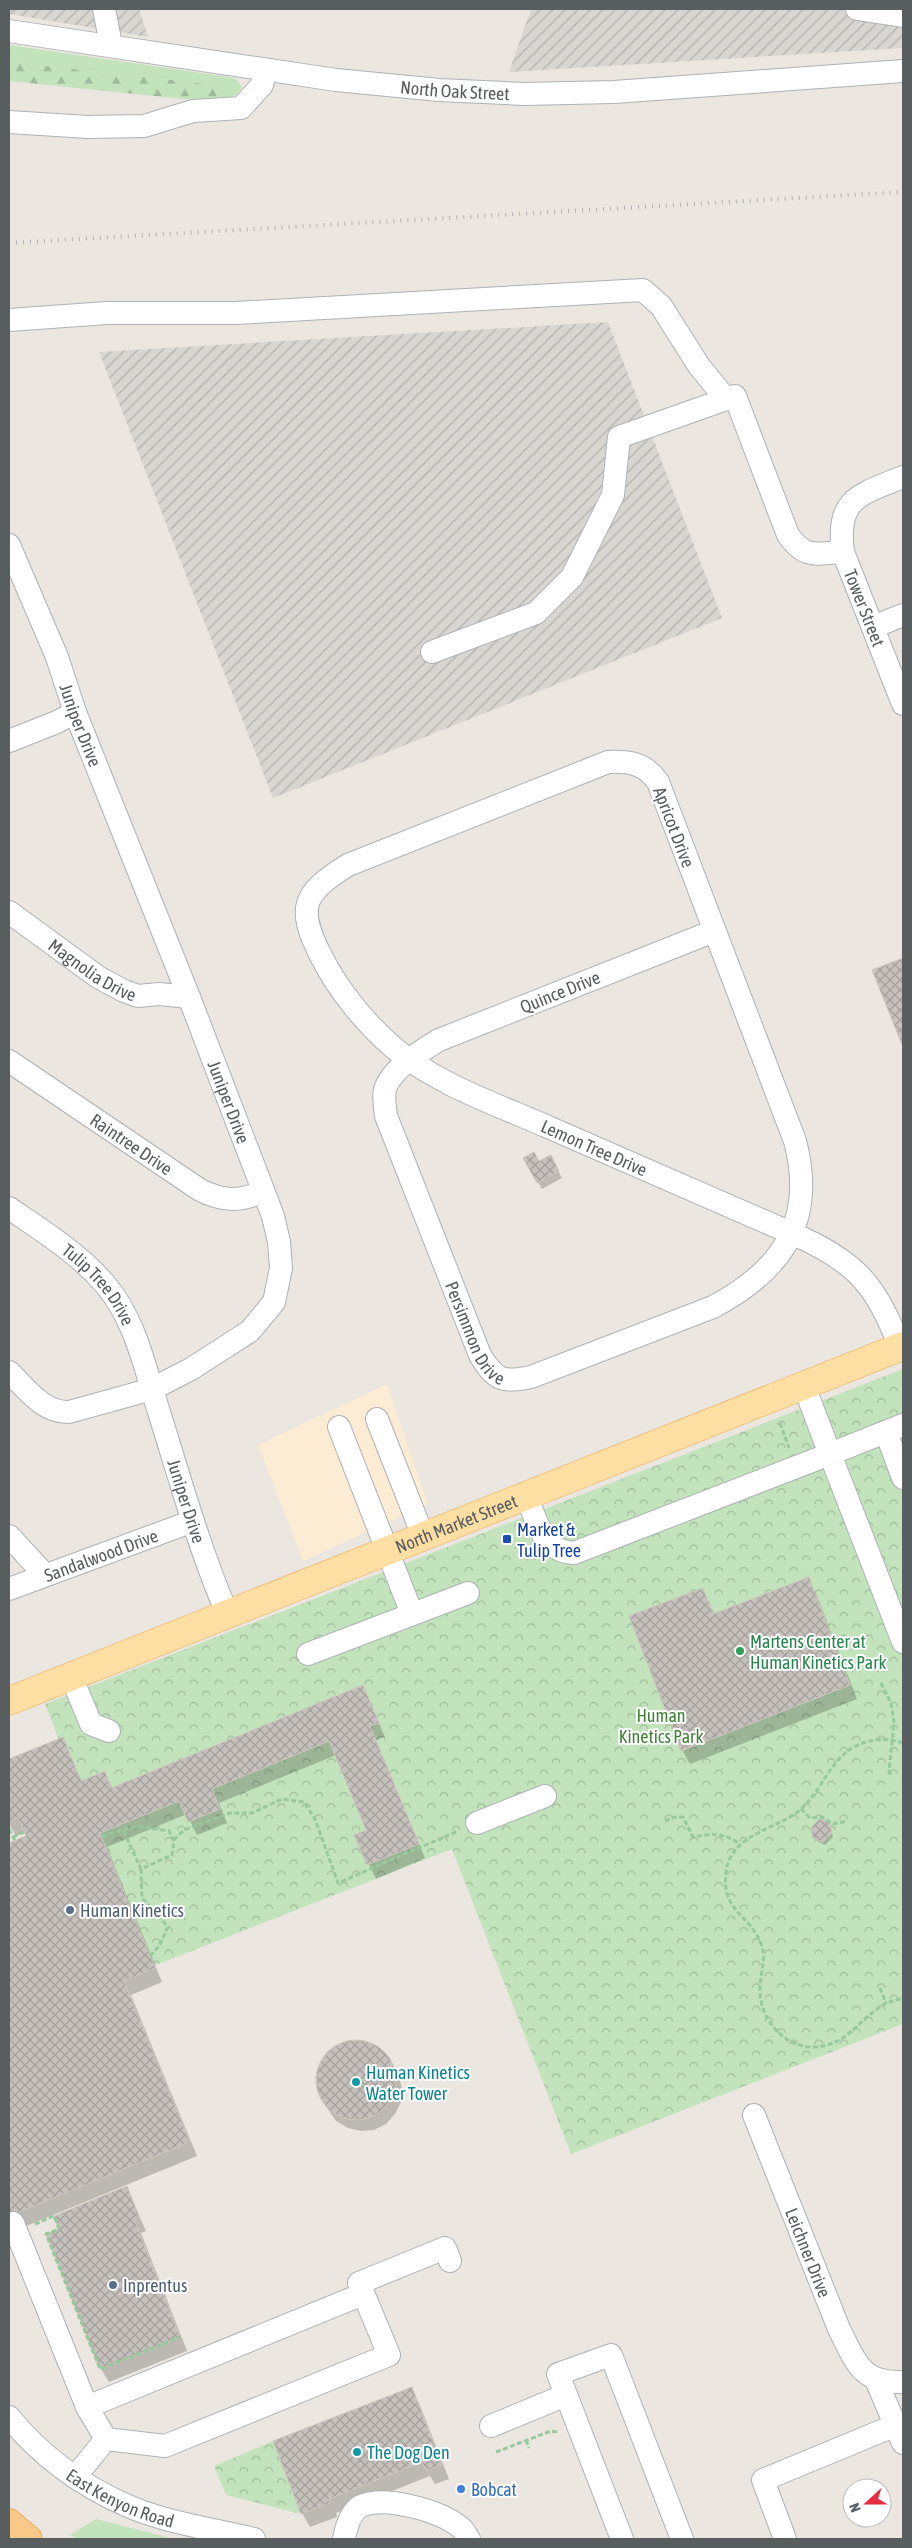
<svg xmlns="http://www.w3.org/2000/svg" width="912" height="2548" font-family="'Asap Condensed',sans-serif">
<style>
.commercial{fill:#fcecd3}
.industrial{fill:url(#industrial-furrows)}
.grass{fill:#c2e3bc}
.forest{fill:url(#forest-firs)}
.park{fill:url(#park-crowns)}
.shadow{fill:#0003}
.building{fill:url(#building-cross-hatch);stroke:#cfc7be}
.lines{fill:none;stroke-linecap:round;stroke-linejoin:round}
.minor-casing{stroke:#adb2b5;stroke-width:24}
.major-casing{stroke:#eda956;stroke-width:29}
.highway-casing{stroke:#e57806;stroke-width:29}
.path{stroke:#98c89d;stroke-width:3;stroke-dasharray:5 2.5;stroke-linecap:butt}
.minor{stroke:#fff;stroke-width:22}
.major{stroke:#fddea3;stroke-width:28}
.highway{stroke:#fac988;stroke-width:28}
.rail{stroke:#afb0b0;stroke-width:4;stroke-dasharray:1 6;stroke-linecap:butt}
.transit-dot{fill:#1a4fb4;stroke:#fff;stroke-width:2}
.leisure-dot{fill:#2e9e5b;stroke:#fff;stroke-width:2}
.service-dot{fill:#5c6f8a;stroke:#fff;stroke-width:2}
.culture-dot{fill:#0f9aa8;stroke:#fff;stroke-width:2}
.shop-dot{fill:#3f7fe0;stroke:#fff;stroke-width:2}
.labels{text-anchor:middle;dominant-baseline:central;stroke-width:4;stroke-linejoin:round;paint-order:stroke}
.street-label{font-size:18px;fill:#585d60;stroke:#fff}
.transit-label{font-size:18px;fill:#164399;stroke:#fff;text-anchor:start}
.leisure-label{font-size:18px;fill:#27864d;stroke:#fff;text-anchor:start}
.park-label{font-size:18px;fill:#3f8236;stroke:#fff}
.service-label{font-size:18px;fill:#4e5e75;stroke:#fff;text-anchor:start}
.culture-label{font-size:18px;fill:#0d838f;stroke:#fff;text-anchor:start}
.shop-label{font-size:18px;fill:#366cbe;stroke:#fff;text-anchor:start}
</style>
<defs>
<pattern id="industrial-furrows" width="10" height="10" patternUnits="userSpaceOnUse" patternTransform="scale(1.25)"><rect width="10" height="10" fill="#d9d6d2"/><path d="M-1 1l2-2M0 10L10 0M9 11l2-2" fill="none" stroke="#b3b1ae"/></pattern>
<pattern id="forest-firs" width="22" height="20" patternUnits="userSpaceOnUse" patternTransform="scale(1.25)"><rect width="22" height="20" fill="#c2e3bc"/><path d="M5 1l3.5 6h-7zM16 11l3.5 6h-7z" fill="#a0bb9c"/></pattern>
<pattern id="park-crowns" width="20" height="18" patternUnits="userSpaceOnUse" patternTransform="scale(1.25)"><rect width="20" height="18" fill="#c2e3bc"/><path d="M2 6a3 3 0 1 1 6 0M12 15a3 3 0 1 1 6 0" fill="none" stroke="#a0bb9c"/></pattern>
<pattern id="building-cross-hatch" width="8" height="8" patternUnits="userSpaceOnUse" patternTransform="scale(1.25)"><rect width="8" height="8" fill="#c6c1bc"/><path d="M0 0l8 8M0 8l8-8" fill="none" stroke="#a4a09c"/></pattern>
</defs>
<rect width="100%" height="100%" fill="#ebe6df"/>
<!-- commercial -->
<path class="commercial" d="M387 1384 428 1504 303 1561 258 1445Z"/>
<!-- industrial -->
<path class="industrial" d="M9 9H139L148 37 9 14Z
M531 9H903V48L509 72Z
M608 322 722 618 273 798 99 352Z"/>
<!-- grass -->
<path class="grass" d="M9 45 228 77 236 79 242 87 237 95 224 99V86L9 62Z
M96 2519 174 2539H78L70 2535Z"/>
<!-- forest -->
<path class="forest" d="M9 62 225 86 227 95 222 103 9 81Z"/>
<!-- park -->
<path class="park" d="M903 1369V2024L571 2154 452 1849 148 1968 45 1704Z
M273 2441 301 2514 226 2495 214 2466Z"/>
<!-- shadow -->
<path class="shadow" d="M903 959V1043L874 971Z
M550 1157 562 1178 542 1189 525 1159 539 1163Z
M808 1579 816 1593 857 1699 690 1764 682 1750 702 1589 715 1615Z
M363 1687 385 1737 376 1740 425 1858 376 1879 355 1835 367 1831 336 1755 219 1803 227 1823 197 1835 187 1814 107 1847 162 1982 131 1995 197 2156 9 2233V1845L27 1837 25 1832 16 1836 9 1824V1760L62 1739 82 1781 104 1772 113 1789Z
M830 1827 833 1837 825 1845 817 1841 815 1838Z
M351 2041 363 2042 375 2046 385 2054 399 2076 402 2089 401 2102 395 2114 386 2124 374 2130 361 2131 348 2128 336 2121 321 2099 317 2087V2075L321 2063 328 2052 338 2045Z
M126 2187 146 2231 141 2233 187 2351 109 2382 101 2369 61 2230Z
M411 2389 419 2403 449 2479 435 2484 430 2476 336 2513 337 2517 310 2527 302 2513Z"/>
<!-- building -->
<path class="building" d="M903 958V1047L872 970Z
M534 1152 539 1161 551 1155 559 1171 537 1183 523 1158Z
M809 1577 850 1685 681 1751 629 1616 703 1588 713 1614Z
M363 1685 379 1723 370 1726 419 1844 367 1865 354 1835 366 1830 329 1741 212 1789 220 1809 188 1822 179 1801 100 1833 155 1968 124 1981 190 2142 9 2216V1843L26 1836 18 1818 9 1822V1759L63 1737 81 1781 105 1771 111 1788Z
M819 1819 829 1822 832 1833 823 1842 813 1838 811 1828Z
M316 2080a40 40 0 1 1 80 0a40 40 0 1 1-80 0Z
M127 2186 139 2216 134 2219 180 2337 100 2369 46 2234 59 2229 54 2216Z
M412 2387 442 2465 426 2471 422 2462 329 2499 330 2503 301 2514 273 2441Z"/>
<g class="lines">
<defs>
<g id="minor">
<path d="M104 9 111 45"/>
<path d="M857 9 903 16"/>
<path id="s1" d="M9 31 336 80 439 90 524 94 614 92 903 71"/>
<path d="M9 122 88 127 144 126 193 111 241 108 262 85 266 70"/>
<path d="M9 320 107 313H236L643 290 661 306 699 366 726 399"/>
<path id="s2" d="M903 477C859 495 836 498 843 552L903 704"/>
<path id="s3" d="M9 545 57 657 75 712 189 997 273 1216 279 1242 281 1268 274 1302 250 1331 191 1369 152 1389 69 1412C43 1413 27 1389 9 1372"/>
<path d="M873 627 903 615"/>
<path d="M432 652 536 613 572 577 613 495 619 437 735 396 788 535C806 560 815 553 843 552"/>
<path d="M9 741 57 722 75 712"/>
<path id="s4" d="M9 912 98 977 124 991 138 996 159 994 189 997"/>
<path id="s5" d="M714 931 439 1040C421 1051 392 1068 385 1089 383 1099 385 1107 386 1116L480 1355C495 1380 502 1383 531 1377L713 1307C783 1270 816 1220 795 1141L658 782C645 763 629 761 608 762L348 865C303 893 296 907 321 956 338 990 365 1023 394 1048 436 1084 498 1105 548 1127 629 1163 710 1198 791 1233 854 1260 877 1284 900 1348"/>
<path id="s6" d="M9 1061 200 1190C222 1201 239 1202 262 1192"/>
<path id="s7" d="M9 1208C41 1230 78 1253 104 1283 135 1318 145 1368 159 1412 180 1479 199 1548 227 1613"/>
<path d="M804 1386 830 1454 903 1425"/>
<path d="M377 1419 423 1536"/>
<path d="M339 1427 412 1614"/>
<path d="M886 1432 903 1478"/>
<path d="M527 1496C536 1521 543 1552 574 1553L830 1454 903 1642"/>
<path d="M9 1536 45 1575"/>
<path id="s8" d="M9 1589 193 1521"/>
<path d="M308 1654 468 1593"/>
<path d="M71 1676 91 1724 109 1731"/>
<path d="M477 1823 545 1796"/>
<path id="s9" d="M754 2115 839 2329C856 2362 861 2384 903 2382"/>
<path d="M13 2223 87 2407 106 2439"/>
<path d="M876 2380 903 2443"/>
<path d="M87 2407 363 2294"/>
<path id="s10" d="M9 2417C41 2456 82 2486 128 2506 167 2523 213 2529 254 2539"/>
<path d="M491 2426 566 2395"/>
<path d="M75 2477 106 2439 165 2446 389 2355 359 2283 445 2248 450 2261"/>
<path d="M344 2539C346 2528 350 2512 361 2506 385 2495 440 2511 460 2527 464 2530 466 2535 469 2539"/>
<path d="M622 2539 558 2374 611 2355 682 2539"/>
<path d="M785 2539 763 2480 896 2425"/>
</g>
<g id="major">
<path id="s11" d="M9 1701 903 1346"/>
</g>
<path id="highway" d="M9 2523 28 2539"/>
</defs>
<!-- minor casing -->
<use href="#minor" class="minor-casing"/>
<!-- major casing -->
<use href="#major" class="major-casing"/>
<!-- highway casing -->
<use href="#highway" class="highway-casing"/>
<!-- path -->
<path class="path" d="M780 1423 789 1448
M881 1683 891 1703 894 1722 889 1772 892 1777
M903 1743C886 1737 868 1739 852 1748 827 1764 820 1796 796 1813 771 1831 731 1835 726 1872 721 1912 750 1914 761 1944 767 1959 760 1973 760 1989 759 2017 783 2047 812 2047 847 2047 858 2019 885 2004 891 2001 897 2000 903 1998
M801 1809 810 1818 822 1817 833 1824 847 1821
M665 1821 675 1817H683L693 1837C712 1833 724 1833 740 1844
M9 1829 15 1841
M102 1836 137 1826 169 1831 174 1840 172 1855 141 1869 123 1830
M13 1837 24 1832
M174 1840 184 1830 230 1813H252L282 1799 304 1802 315 1819 338 1883 458 1831
M141 1869 142 1898 168 1927 159 1946 150 1956
M880 1988 886 2003
M35 2224 54 2216 59 2229 46 2234 100 2369 180 2337
M526 2440 529 2448
M496 2452 551 2431 558 2432"/>
<!-- minor -->
<use href="#minor" class="minor"/>
<!-- major -->
<use href="#major" class="major"/>
<!-- highway -->
<use href="#highway" class="highway"/>
<!-- rail -->
<path class="rail" d="M9 243 903 192"/>
</g>
<!-- markers -->
<rect class="transit-dot" x="502" y="1534" width="10" height="10" rx="2.5"/>
<circle class="leisure-dot" cx="740" cy="1651" r="5"/>
<g class="service-dot">
<circle cx="70" cy="1910" r="5"/>
<circle cx="113" cy="2285" r="5"/>
</g>
<g class="culture-dot">
<circle cx="356" cy="2082" r="5"/>
<circle cx="357" cy="2452" r="5"/>
</g>
<circle class="shop-dot" cx="461" cy="2489" r="5"/>
<g class="labels">
<!-- street labels -->
<g class="street-label">
<text stroke="none"><textPath href="#s1" startOffset="450">North Oak Street</textPath></text>
<text stroke="none"><textPath href="#s2" startOffset="169">Tower Street</textPath></text>
<text stroke="none"><textPath href="#s3" startOffset="194">Juniper Drive</textPath></text>
<text transform="translate(674 827) rotate(69)">Apricot Drive</text>
<text stroke="none"><textPath href="#s4" startOffset="102">Magnolia Drive</textPath></text>
<text transform="translate(560 992) rotate(-22)">Quince Drive</text>
<text stroke="none"><textPath href="#s3" startOffset="599">Juniper Drive</textPath></text>
<text stroke="none"><textPath href="#s6" startOffset="148">Raintree Drive</textPath></text>
<text stroke="none"><textPath href="#s5" startOffset="2290">Lemon Tree Drive</textPath></text>
<text stroke="none"><textPath href="#s7" startOffset="119">Tulip Tree Drive</textPath></text>
<text stroke="none"><textPath href="#s5" startOffset="632">Persimmon Drive</textPath></text>
<text stroke="none"><textPath href="#s7" startOffset="356">Juniper Drive</textPath></text>
<text stroke="none"><textPath href="#s11" startOffset="481">North Market Street</textPath></text>
<text stroke="none"><textPath href="#s8" startOffset="98">Sandalwood Drive</textPath></text>
<text stroke="none"><textPath href="#s9" startOffset="148">Leichner Drive</textPath></text>
<text stroke="none"><textPath href="#s10" startOffset="140">East Kenyon Road</textPath></text>
</g>
<!-- transit labels -->
<g class="transit-label">
<text x="517" y="1529">Market &amp;<tspan x="517" dy="21">Tulip Tree</tspan></text>
</g>
<!-- leisure labels -->
<g class="leisure-label">
<text x="750" y="1641">Martens Center at<tspan x="750" dy="21">Human Kinetics Park</tspan></text>
</g>
<!-- park labels -->
<g class="park-label">
<text x="661" y="1715">Human<tspan x="661" dy="21">Kinetics Park</tspan></text>
</g>
<!-- service labels -->
<g class="service-label">
<text x="80" y="1910">Human Kinetics</text>
<text x="123" y="2285">Inprentus</text>
</g>
<!-- culture labels -->
<g class="culture-label">
<text x="366" y="2072">Human Kinetics<tspan x="366" dy="21">Water Tower</tspan></text>
<text x="367" y="2452">The Dog Den</text>
</g>
<!-- shop labels -->
<g class="shop-label">
<text x="471" y="2489">Bobcat</text>
</g>
</g>
<!-- border -->
<rect width="912" height="2548" fill="none" stroke="#585d60" stroke-width="20"/>
<!-- north arrow -->
<g transform="translate(867 2503) rotate(249)"><circle r="24" fill="#ffffff" stroke="#bcbebf"/>
<path d="M0-4L9 19L0 12L-9 19Z" fill="#e42d3e"/>
<text y="-8" font-size="14" font-weight="bold" text-anchor="middle" fill="#585d60">N</text>
</g>
</svg>
